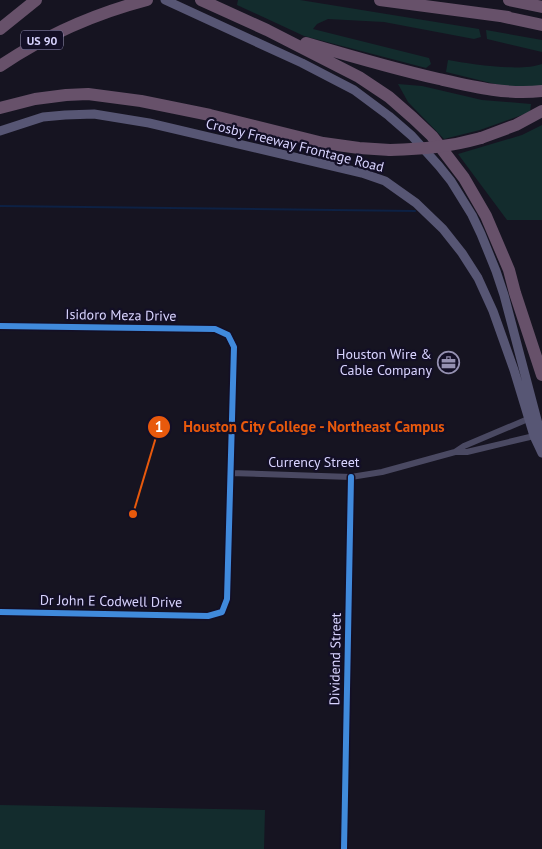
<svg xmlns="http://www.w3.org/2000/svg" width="542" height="849" font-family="'PT Sans',sans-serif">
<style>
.green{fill:#132c2d}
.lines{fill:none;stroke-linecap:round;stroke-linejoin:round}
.stream{stroke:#0d2144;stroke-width:2}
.minor{stroke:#4a4962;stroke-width:6}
.secondary{stroke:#575674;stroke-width:9}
.motorway{stroke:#67516a;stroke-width:12}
.motorway-bridge{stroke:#67516a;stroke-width:12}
.cycleway-casing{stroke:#130f26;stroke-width:9}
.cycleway{stroke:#408adc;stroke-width:6}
.labels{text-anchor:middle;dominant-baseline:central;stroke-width:4.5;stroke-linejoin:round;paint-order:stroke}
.shield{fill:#130f26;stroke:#9e99be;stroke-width:1}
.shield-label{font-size:12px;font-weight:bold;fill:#d9d4ff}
.street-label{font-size:14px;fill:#d9d4ff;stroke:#130f26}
.poi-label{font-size:14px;fill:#d9d4ff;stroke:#130f26;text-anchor:end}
.leader{fill:none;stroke:#e8590c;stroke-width:2}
.callout-dot{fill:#e8590c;stroke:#130f26;stroke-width:2}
.mark-label{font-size:15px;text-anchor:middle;font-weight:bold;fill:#fff}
.callout-label{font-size:15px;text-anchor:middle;font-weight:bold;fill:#e8590c;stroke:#130f26;stroke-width:4.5;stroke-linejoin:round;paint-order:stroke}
</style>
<rect width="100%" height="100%" fill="#161421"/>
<!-- green -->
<path class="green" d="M238 0H300L479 29 481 37 474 39 384 22 328 19 317 24 313 29 429 58 431 64 426 68 304 36 237 5Z
M486 30 542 40V52L487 39Z
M448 60C471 64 520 72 542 64V86H503L446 72Z
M398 84 422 86 482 100 531 104 530 112 480 130 444 139 408 102Z
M542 125V220H507L458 154 522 135Z
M0 805 265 810 264 849H0Z"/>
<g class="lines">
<!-- stream -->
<path class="stream" d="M0 206 415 211"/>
<!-- minor -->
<path class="minor" d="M0 326 215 329 228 335 234 347 227 599 222 612 208 616 0 612
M455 452 464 446 528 419
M230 473 351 477 382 472 455 452H467L534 436
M344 849 351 477"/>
<!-- secondary -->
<path class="secondary" d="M165 0 302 63 354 90 389 116 412 136 439 166 451 181 472 215 481 234 496 271 504 295 542 439
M0 131 43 117 65 115 94 114 149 123 362 173 385 181 416 203 443 229 462 253 478 278 493 311 514 370 534 436 542 453"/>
<!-- motorway -->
<path class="motorway" d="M201 0 267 30 359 77 389 97 413 118 432 136 464 178 486 216 509 270 515 293 542 375
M380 0 508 17
M509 0 542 7
M500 16 542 25
M0 29 36 0
M306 43C350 56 394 69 439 79 474 87 507 95 542 91
M0 66C46 35 93 14 147 0
M0 108 35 99 66 95 88 94 141 101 210 115 323 143 359 148 390 150
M481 138 516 125 542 111"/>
<!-- motorway-bridge -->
<path class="motorway-bridge" d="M390 150C423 149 449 147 481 138"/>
<defs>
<path id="cycleway" d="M0 326 215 329 228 335 234 347 227 599 222 612 208 616 0 612
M344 849 351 477"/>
</defs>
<!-- cycleway casing -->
<use href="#cycleway" class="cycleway-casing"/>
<!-- cycleway -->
<use href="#cycleway" class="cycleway"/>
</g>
<!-- icons -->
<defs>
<symbol id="office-ring" viewBox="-11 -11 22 22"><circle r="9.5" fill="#130f26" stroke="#9591b1" stroke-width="1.5"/><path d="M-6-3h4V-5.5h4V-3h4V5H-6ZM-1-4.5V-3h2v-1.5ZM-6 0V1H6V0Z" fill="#9591b1"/></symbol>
</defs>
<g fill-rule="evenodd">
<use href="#office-ring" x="436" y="350" width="25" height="25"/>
</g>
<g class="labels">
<!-- shield labels -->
<rect class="shield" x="21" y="30.5" width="42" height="19" rx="4"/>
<g class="shield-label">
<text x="42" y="40">US 90</text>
</g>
<!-- street labels -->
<g class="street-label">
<text transform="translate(295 145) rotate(14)">Crosby Freeway Frontage Road</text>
<text transform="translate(121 315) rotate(1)">Isidoro Meza Drive</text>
<text x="314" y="462">Currency Street</text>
<text transform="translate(111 601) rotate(1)">Dr John E Codwell Drive</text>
<text transform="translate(335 659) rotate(-89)">Dividend Street</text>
</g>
<!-- poi labels -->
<g class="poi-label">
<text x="432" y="354">Houston Wire &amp;<tspan x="432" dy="16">Cable Company</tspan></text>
</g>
</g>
<!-- callouts -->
<path class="leader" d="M133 514L159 427"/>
<g class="callout-dot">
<circle cx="133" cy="514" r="5"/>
<circle cx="159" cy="427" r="12"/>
</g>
<g class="mark-label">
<text x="159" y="432">1</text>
</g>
<g class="callout-label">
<text x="314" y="432">Houston City College - Northeast Campus</text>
</g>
</svg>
